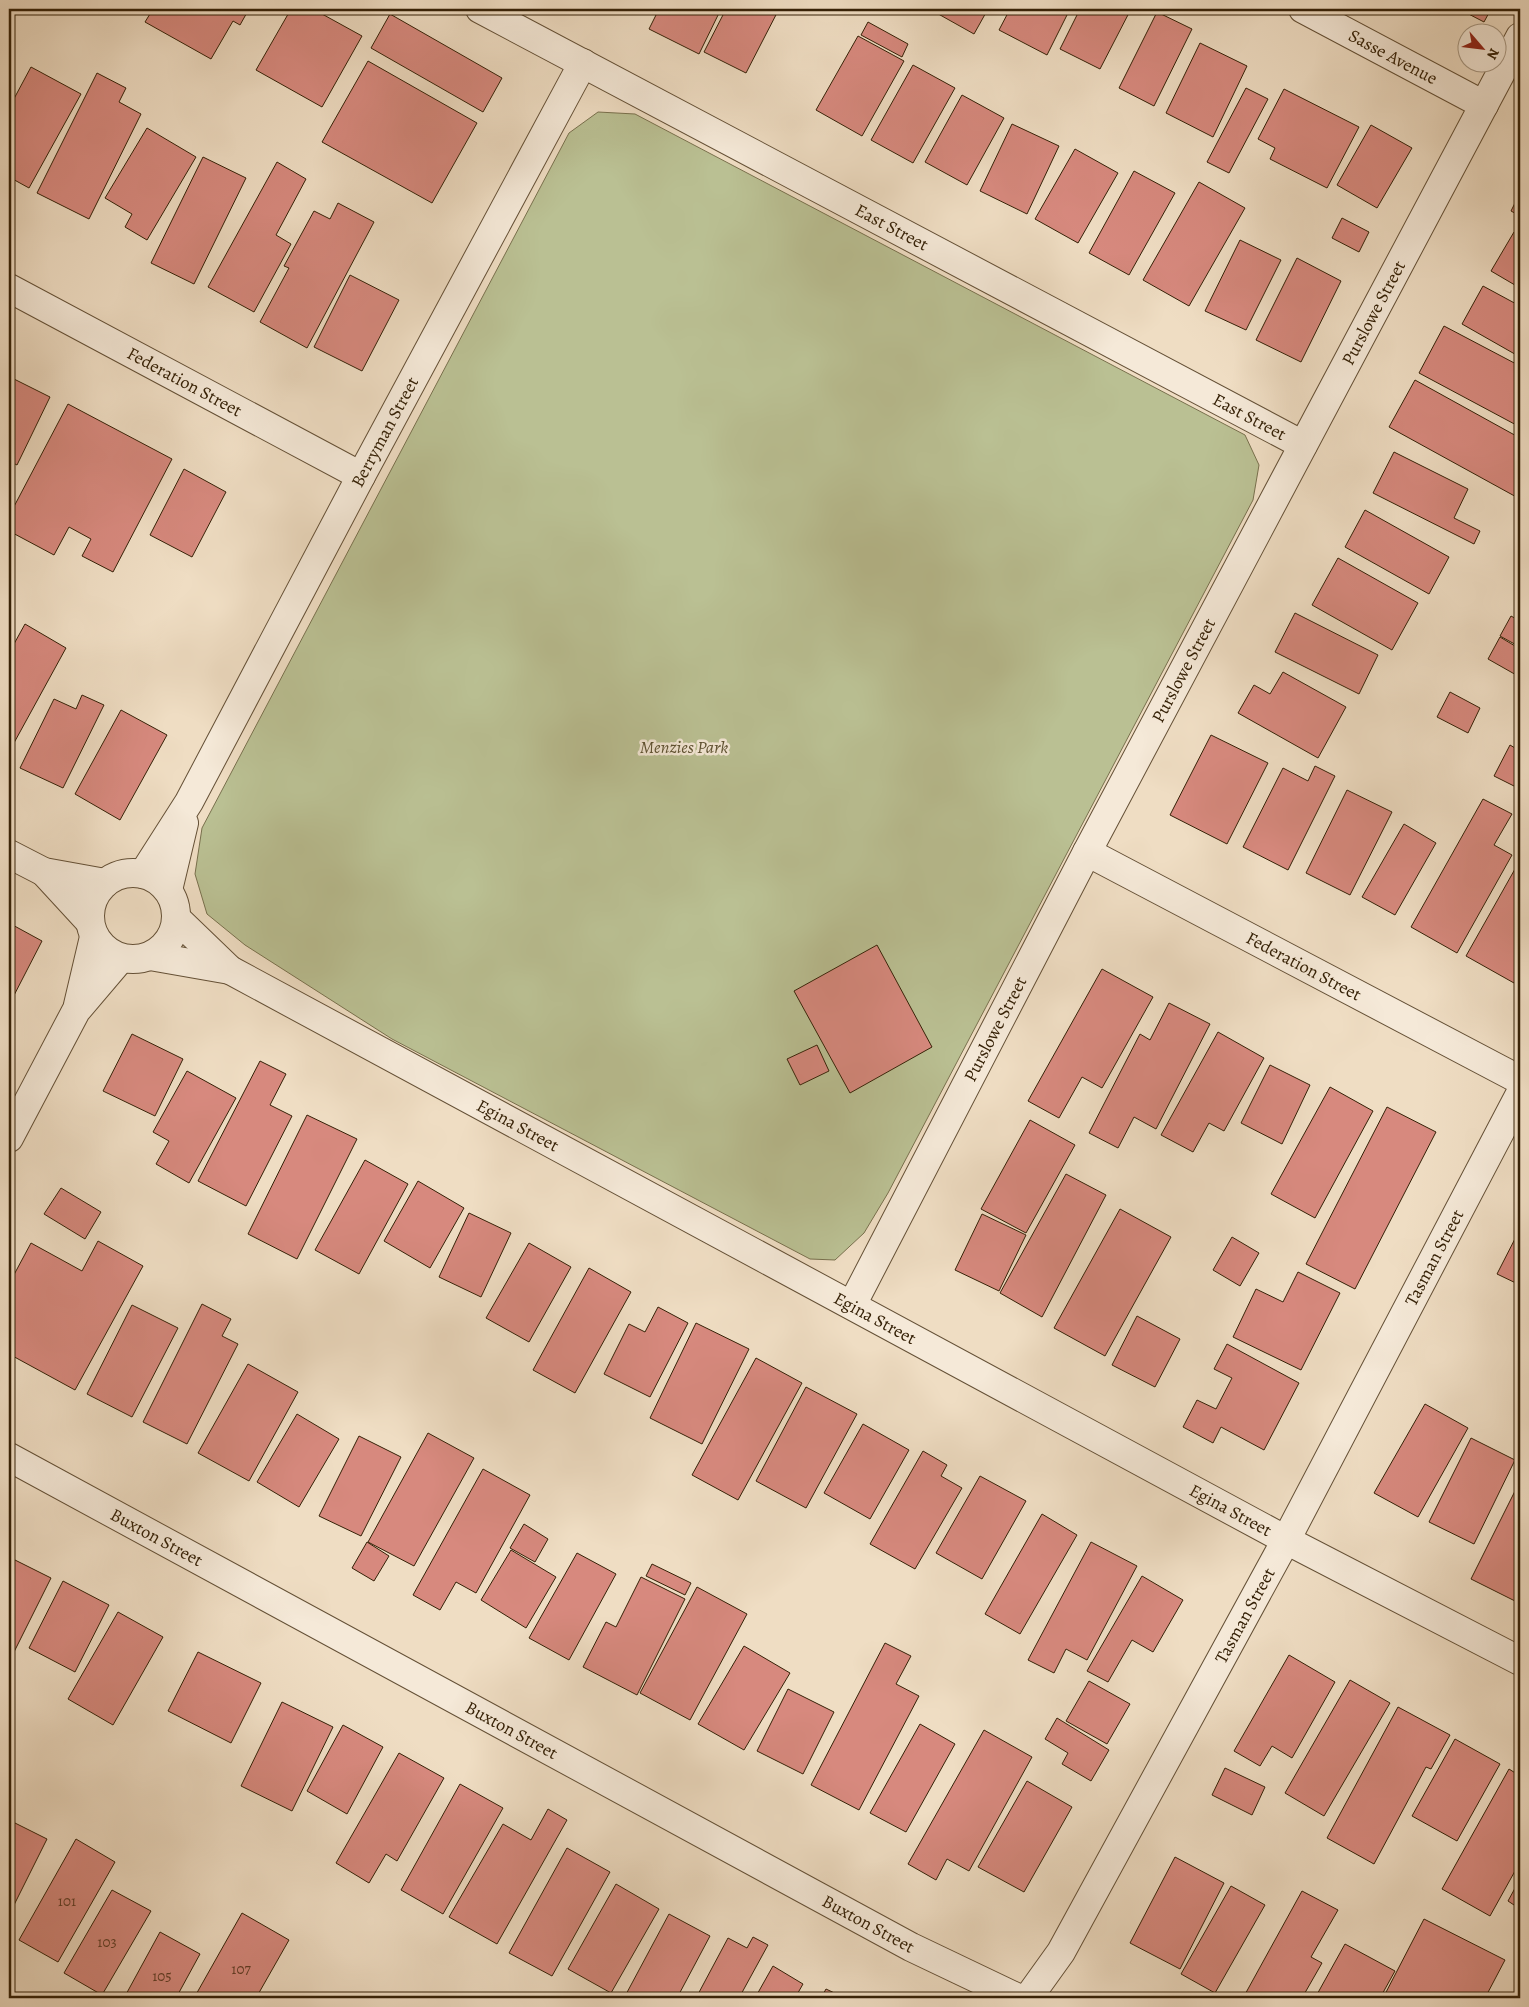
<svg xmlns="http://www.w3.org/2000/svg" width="1529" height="2007" font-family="Alegreya,serif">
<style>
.green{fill:#bac093;stroke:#78704d}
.building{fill:#d7897e;stroke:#352107}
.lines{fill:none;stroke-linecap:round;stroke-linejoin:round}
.minor-casing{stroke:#645036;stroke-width:30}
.minor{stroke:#f5e9d8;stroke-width:28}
.labels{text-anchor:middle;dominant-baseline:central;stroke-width:5;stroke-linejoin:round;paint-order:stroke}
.number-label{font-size:15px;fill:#5e3b25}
.street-label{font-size:18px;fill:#352107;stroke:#f5e9d8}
.park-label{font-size:18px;font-style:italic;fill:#5d5131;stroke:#f5e9d8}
</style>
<rect width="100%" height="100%" fill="#efddc3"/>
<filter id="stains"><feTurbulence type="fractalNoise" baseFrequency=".004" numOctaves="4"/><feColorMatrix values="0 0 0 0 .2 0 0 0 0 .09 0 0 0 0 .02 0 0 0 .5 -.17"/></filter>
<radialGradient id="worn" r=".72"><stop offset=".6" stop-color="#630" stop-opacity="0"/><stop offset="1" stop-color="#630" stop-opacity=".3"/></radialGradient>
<!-- green -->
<path class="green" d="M598 112 635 114 1245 435 1259 465 1253 500 888 1193 864 1233 835 1260 810 1259 392 1039 245 945 207 914 195 874 202 828 569 133Z"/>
<!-- building -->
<path class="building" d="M153 9H249L240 25 233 21 211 59 145 22Z
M291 9H313L362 36 322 107 256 70Z
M659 9H721L699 54 649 29Z
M726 9H779L746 73 704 52Z
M934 9H988L974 34 933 11Z
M1010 9H1070L1047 55 999 30Z
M1080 9H1131L1100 69 1060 49Z
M1459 9H1491L1484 22Z
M1157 12 1192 29 1154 106 1119 88Z
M390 14 502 78 483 112 371 48Z
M868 22 908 44 902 57 861 35Z
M858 36 904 61 862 136 816 110Z
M1200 43 1247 66 1213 137 1166 113Z
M368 61 477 123 432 203 322 142Z
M913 65 955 88 913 163 871 140Z
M31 67 81 94 29 188 9 177V108Z
M97 73 126 88 119 102 141 114 89 219 37 193Z
M1246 88 1268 99 1229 173 1207 162Z
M1284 89 1359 127 1327 188 1270 159 1275 148 1258 139Z
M962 95 1004 118 967 185 925 162Z
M1012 124 1059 146 1027 214 980 191Z
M1371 125 1412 148 1377 208 1337 185Z
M147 128 196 157 147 240 125 227 132 214 105 198Z
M1075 149 1118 173 1078 243 1035 219Z
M203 157 246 178 194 284 151 263Z
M277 162 306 179 276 235 291 244 254 312 208 287Z
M1134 171 1175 193 1129 275 1089 253Z
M1199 182 1245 208 1189 306 1143 280Z
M1520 193V216L1511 211Z
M338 203 374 222 307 348 260 322 289 268 284 266 314 211 330 219Z
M1342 218 1369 232 1359 252 1332 238Z
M1514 232 1520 236V288L1491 271Z
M1240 240 1281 260 1246 330 1205 311Z
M1297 258 1341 281 1301 362 1256 340Z
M350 275 399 300 362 371 314 347Z
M1483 286 1520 306V357L1462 324Z
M1444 326 1520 366V427L1419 373Z
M12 378 50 397 17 465 9 461V385Z
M1415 380 1520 438V499L1389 427Z
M68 404 172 459 113 572 82 556 91 539 69 527 54 555 9 531V516Z
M1394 452 1468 489 1454 518 1480 531 1474 544 1373 493Z
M184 469 226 492 192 557 150 535Z
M1365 510 1449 557 1429 594 1345 547Z
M1338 558 1418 603 1392 650 1312 605Z
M1295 613 1378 655 1359 694 1275 652Z
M1511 616 1520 621V647L1500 636Z
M25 624 66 648 9 752V653Z
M1500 637 1520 649 1518 676 1488 659Z
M1283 672 1346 707 1318 758 1238 713 1254 685 1270 694Z
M1450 692 1480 708 1468 733 1437 717Z
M82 695 104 705 63 788 20 768 54 699 76 709Z
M121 710 167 735 120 820 75 794Z
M1211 735 1268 763 1227 844 1170 815Z
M1510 745 1520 751V789L1494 776Z
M1315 766 1335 776 1288 870 1243 847 1283 768 1308 781Z
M1347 790 1392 812 1350 895 1306 873Z
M1483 799 1512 814 1494 845 1512 855 1457 953 1411 927Z
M1404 824 1436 843 1395 915 1362 897Z
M1515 869 1520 871V971L1514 983 1466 956Z
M9 923 42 941 9 1005Z
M877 945 932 1047 850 1093 794 991Z
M1102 969 1153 997 1102 1088 1082 1077 1059 1118 1028 1101Z
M1169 1003 1210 1024 1156 1129 1134 1117 1118 1148 1089 1133 1140 1034 1150 1040Z
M1218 1032 1264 1058 1224 1131 1209 1123 1193 1152 1161 1135Z
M132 1034 183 1059 155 1116 103 1091Z
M817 1045 829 1071 800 1085 787 1059Z
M260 1061 286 1074 270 1105 292 1116 246 1206 198 1181Z
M1270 1065 1310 1085 1282 1144 1241 1123Z
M187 1071 236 1098 189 1183 156 1164 169 1141 153 1132Z
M1330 1087 1373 1111 1315 1218 1271 1194Z
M1387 1107 1436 1132 1355 1289 1306 1264Z
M307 1115 357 1139 297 1259 248 1234Z
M1030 1120 1075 1145 1026 1233 981 1209Z
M365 1160 408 1184 359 1274 315 1250Z
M1066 1174 1106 1195 1042 1317 1000 1293Z
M418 1181 464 1208 430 1268 384 1241Z
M61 1188 101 1212 85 1239 44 1214Z
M1120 1209 1171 1237 1105 1356 1054 1328Z
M469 1213 511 1233 481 1297 439 1277Z
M982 1214 1026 1235 999 1291 955 1270Z
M1520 1229V1285L1497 1274Z
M1232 1237 1259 1253 1240 1286 1213 1270Z
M98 1241 143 1266 75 1390 9 1354V1284L31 1243 82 1271Z
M529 1243 571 1267 529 1342 486 1318Z
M589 1268 631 1292 575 1393 533 1370Z
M1298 1272 1340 1293 1301 1370 1233 1337 1256 1289 1283 1302Z
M202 1304 231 1319 222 1336 238 1344 187 1444 143 1422Z
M132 1305 178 1328 132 1417 87 1394Z
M658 1307 688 1323 650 1397 604 1374 629 1324 645 1332Z
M1137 1316 1180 1339 1155 1387 1112 1365Z
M696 1323 749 1349 702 1444 650 1418Z
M1227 1344 1299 1383 1264 1450 1221 1427 1213 1443 1183 1427 1197 1400 1216 1409 1232 1378 1214 1369Z
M756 1358 802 1383 738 1500 692 1475Z
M248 1364 298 1392 249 1481 198 1453Z
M806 1387 857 1414 806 1508 756 1481Z
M1425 1404 1468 1428 1418 1517 1374 1493Z
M297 1414 339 1439 299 1507 257 1482Z
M863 1424 909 1450 870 1519 824 1493Z
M428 1433 474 1458 414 1566 368 1542Z
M359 1436 401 1457 361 1536 319 1516Z
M1471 1438 1515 1460 1474 1544 1429 1522Z
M923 1451 947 1465 941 1476 962 1488 915 1569 870 1544Z
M483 1469 530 1495 476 1593 456 1582 440 1610 413 1595Z
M980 1476 1026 1501 982 1579 936 1553Z
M1520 1481V1594L1517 1602 1471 1579Z
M1042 1514 1077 1535 1020 1634 985 1614Z
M524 1524 548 1539 535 1562 510 1548Z
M367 1542 389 1556 374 1581 352 1568Z
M1091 1542 1137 1566 1087 1660 1066 1649 1054 1673 1028 1660Z
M511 1550 556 1577 526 1628 481 1600Z
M577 1553 616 1574 569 1660 529 1638Z
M9 1557 51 1578 9 1662Z
M652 1564 691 1583 685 1595 646 1576Z
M1142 1576 1183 1600 1153 1652 1132 1640 1108 1682 1087 1671Z
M641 1577 685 1599 637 1695 583 1667 606 1622 616 1627Z
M63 1581 109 1605 75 1672 29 1648Z
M697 1587 747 1614 690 1720 640 1693Z
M118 1612 163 1637 113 1725 68 1699Z
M885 1643 911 1656 896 1684 919 1696 859 1810 811 1785Z
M744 1646 790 1673 744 1750 698 1724Z
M198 1652 261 1683 231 1743 168 1711Z
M1289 1655 1335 1682 1292 1758 1272 1746 1260 1766 1234 1751Z
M1350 1680 1390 1703 1324 1816 1285 1793Z
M1089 1681 1130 1704 1107 1744 1066 1721Z
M788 1689 834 1712 803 1774 757 1751Z
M282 1702 333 1727 292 1811 241 1786Z
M1398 1707 1450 1735 1431 1769 1426 1767 1374 1864 1327 1838Z
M1057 1718 1109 1750 1091 1781 1062 1764 1068 1753 1045 1739Z
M920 1724 955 1744 906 1832 870 1813Z
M343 1725 383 1747 347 1814 307 1791Z
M984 1730 1032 1757 969 1871 947 1859 936 1880 908 1864Z
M1455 1739 1500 1764 1457 1841 1412 1816Z
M399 1753 444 1778 397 1861 386 1854 369 1883 336 1863Z
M1225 1768 1265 1787 1252 1815 1212 1795Z
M1509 1769 1520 1776V1862L1490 1916 1442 1889Z
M1027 1781 1072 1807 1024 1892 978 1867Z
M460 1784 503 1808 443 1914 401 1890Z
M548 1809 567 1820 497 1944 449 1917 503 1824 531 1840Z
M15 1823 47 1839 9 1915V1836Z
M76 1839 115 1862 58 1962 19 1940Z
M567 1848 610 1872 552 1976 509 1953Z
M1175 1857 1224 1883 1180 1969 1130 1943Z
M1520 1879V1909L1508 1901Z
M616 1884 659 1909 611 1993 568 1969Z
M1231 1886 1265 1905 1215 1993 1181 1974Z
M112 1890 151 1911 102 1995 64 1973Z
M1302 1891 1338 1910 1311 1957 1322 1963 1302 1998H1243Z
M242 1913 289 1940 256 1998H194Z
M669 1914 710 1936 677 1998H624Z
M1424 1919 1505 1960 1485 1998H1383Z
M160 1932 200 1954 176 1998H124Z
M753 1937 768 1945 739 1998H696L728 1938 747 1948Z
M1345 1944 1395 1971 1380 1998H1315Z
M773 1966 803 1984 795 1998H755Z
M826 1989 845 1998H821Z"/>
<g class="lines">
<defs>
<g id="minor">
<path id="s1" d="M480 9 1303 445"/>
<path id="s2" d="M1303 9 1484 105"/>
<path id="s3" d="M9 288 361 476"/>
<path id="s4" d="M1087 852 1520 1080"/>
<path d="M9 854 44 872 105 883"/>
<path d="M44 872 90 922"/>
<circle cx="133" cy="916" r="43"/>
<path id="s5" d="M143 874 189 802 361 476 583 63"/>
<path d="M168 890 184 823"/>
<path id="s6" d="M176 918 230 970 1286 1540 1520 1661"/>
<path d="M150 956 230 970"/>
<path d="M78 1005 94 937"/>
<path d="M9 1138 76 1011 121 958"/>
<path id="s7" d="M852 1305 1087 852 1520 37"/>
<path id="s8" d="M9 1457 911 1947 1018 1998"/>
<path id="s9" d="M1028 1998 1061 1952 1286 1540 1520 1094"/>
</g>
</defs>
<!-- minor casing -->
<use href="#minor" class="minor-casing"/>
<!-- minor -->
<use href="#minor" class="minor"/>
</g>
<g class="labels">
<!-- number labels -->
<g class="number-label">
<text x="67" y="1901">101</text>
<text x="107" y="1942">103</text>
<text x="241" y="1969">107</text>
<text x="162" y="1976">105</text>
</g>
<!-- street labels -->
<g class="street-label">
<text stroke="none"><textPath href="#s2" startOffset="102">Sasse Avenue</textPath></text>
<text stroke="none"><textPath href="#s1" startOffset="466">East Street</textPath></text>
<text stroke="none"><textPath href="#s7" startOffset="1121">Purslowe Street</textPath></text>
<text stroke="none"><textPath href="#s3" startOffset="199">Federation Street</textPath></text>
<text stroke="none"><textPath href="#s1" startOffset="871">East Street</textPath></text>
<text stroke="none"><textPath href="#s5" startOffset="504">Berryman Street</textPath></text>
<text stroke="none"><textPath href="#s7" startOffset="716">Purslowe Street</textPath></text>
<text stroke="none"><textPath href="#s4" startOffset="245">Federation Street</textPath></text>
<text stroke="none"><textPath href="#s7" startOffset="311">Purslowe Street</textPath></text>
<text stroke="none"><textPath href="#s6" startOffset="402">Egina Street</textPath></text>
<text stroke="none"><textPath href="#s9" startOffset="845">Tasman Street</textPath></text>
<text stroke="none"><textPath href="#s6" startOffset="808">Egina Street</textPath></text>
<text stroke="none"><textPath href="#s6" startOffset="1212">Egina Street</textPath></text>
<text stroke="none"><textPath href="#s8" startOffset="168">Buxton Street</textPath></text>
<text stroke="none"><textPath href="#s9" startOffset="440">Tasman Street</textPath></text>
<text stroke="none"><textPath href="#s8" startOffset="572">Buxton Street</textPath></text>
<text stroke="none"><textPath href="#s8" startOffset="978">Buxton Street</textPath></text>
</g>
<!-- park labels -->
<g class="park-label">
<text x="684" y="747">Menzies Park</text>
</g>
</g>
<!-- margin -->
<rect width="1529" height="2007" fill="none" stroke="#efddc3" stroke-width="30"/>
<rect x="10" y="10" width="1509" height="1987" fill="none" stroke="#352107" stroke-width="2.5"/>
<rect x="15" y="15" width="1499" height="1977" fill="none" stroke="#352107"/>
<!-- north arrow -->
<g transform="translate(1482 48) rotate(118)"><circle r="24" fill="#f5e9d8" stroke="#a89984"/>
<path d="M0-4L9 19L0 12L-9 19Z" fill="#8f2418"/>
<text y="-8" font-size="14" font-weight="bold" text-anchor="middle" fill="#352107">N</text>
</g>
<rect width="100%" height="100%" filter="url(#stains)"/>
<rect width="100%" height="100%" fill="url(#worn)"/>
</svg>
